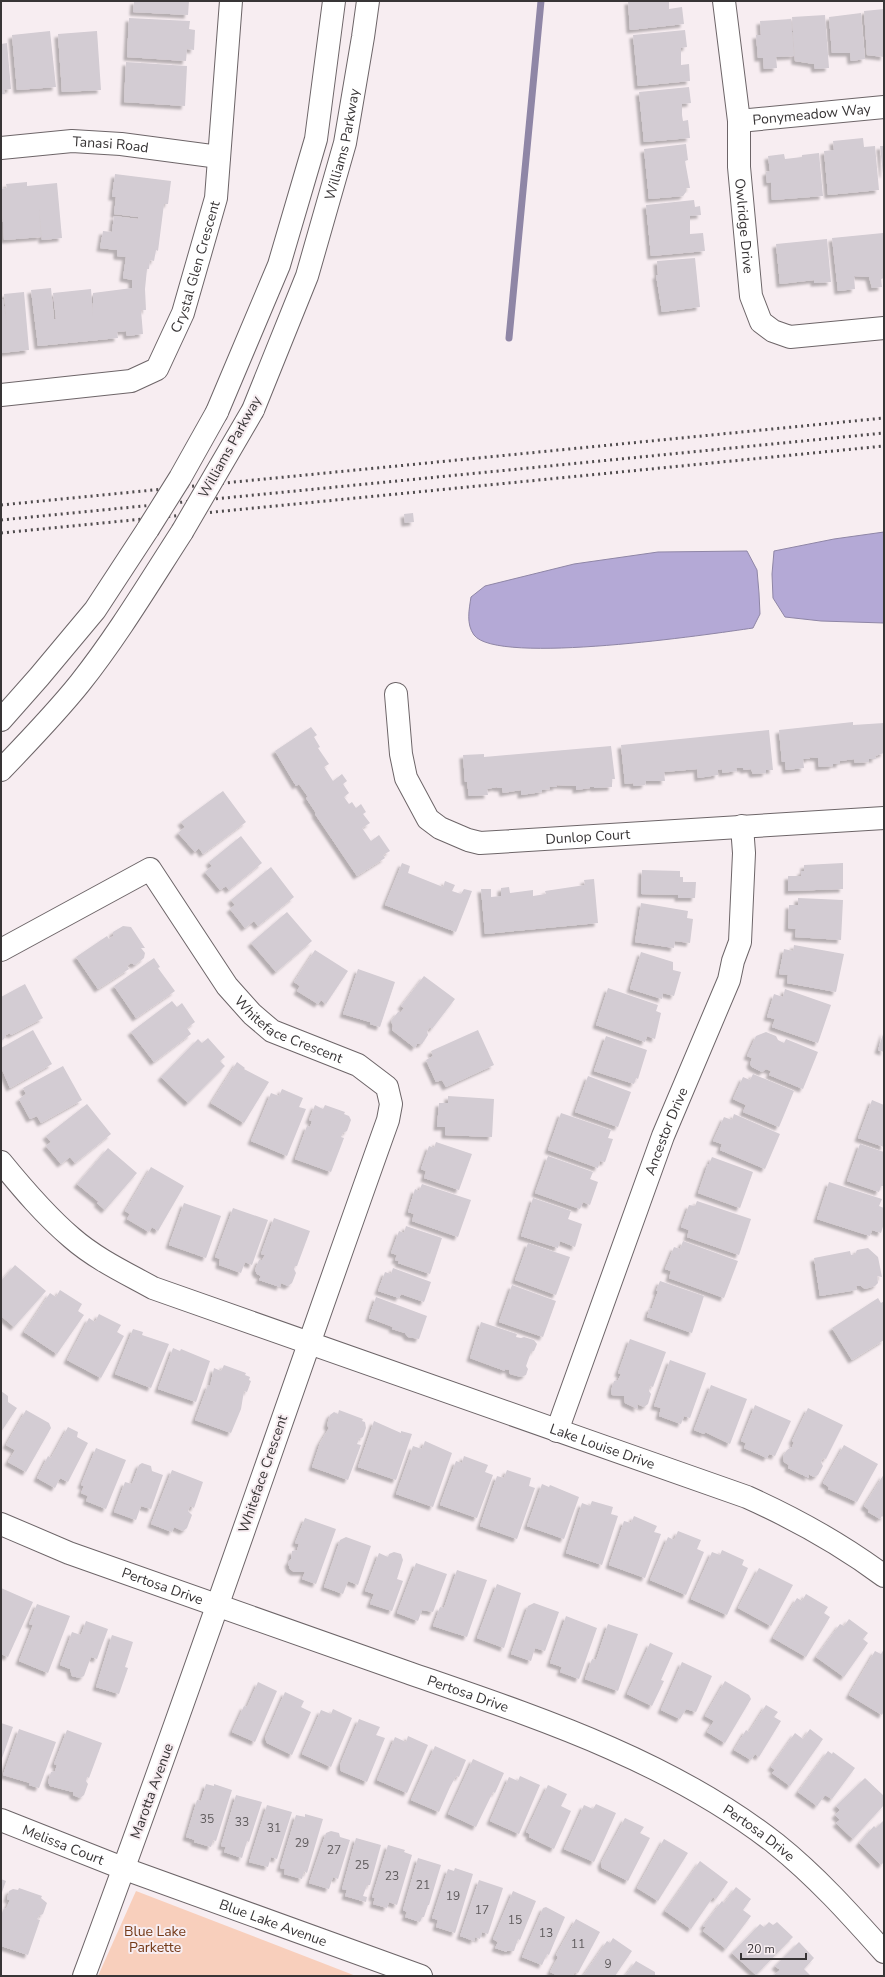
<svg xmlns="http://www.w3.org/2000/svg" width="885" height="1977" font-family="'Nunito Sans',sans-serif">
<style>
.green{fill:#f8cfbc}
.water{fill:#b4a9d6;stroke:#8f86a6}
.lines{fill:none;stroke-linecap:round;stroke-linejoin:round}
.stream{stroke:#8f86a6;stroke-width:7}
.building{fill:#d3ccd3;filter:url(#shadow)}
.minor-casing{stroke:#6d6568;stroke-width:24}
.major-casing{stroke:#6d6568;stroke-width:24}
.minor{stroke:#fff;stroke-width:22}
.major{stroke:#fff;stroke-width:22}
.rail{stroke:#504c4e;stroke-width:3;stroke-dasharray:2 4;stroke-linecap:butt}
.major-bridge-casing{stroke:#6d6568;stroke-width:24;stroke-linecap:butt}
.major-bridge{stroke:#fff;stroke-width:22}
.labels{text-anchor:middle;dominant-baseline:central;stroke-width:4;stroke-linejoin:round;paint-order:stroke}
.number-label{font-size:12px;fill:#5f5b5d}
.street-label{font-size:14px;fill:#383536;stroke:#f7edf1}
.park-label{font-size:14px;fill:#743a18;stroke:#f7edf1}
</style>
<defs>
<filter id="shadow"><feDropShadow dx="-3.5" dy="3.5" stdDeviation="1" flood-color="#0004"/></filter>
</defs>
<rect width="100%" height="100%" fill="#f7edf1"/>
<!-- green -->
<path class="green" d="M136 1891 356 1976H98Z"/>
<!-- water -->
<path class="water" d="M884 532V623L821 621 785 617 773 598 772 574 774 551 834 539Z
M747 551 757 570 759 593 760 614 753 628C712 634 497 666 474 635 466 624 469 610 471 597L485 586 574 564 658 552Z"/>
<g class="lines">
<!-- stream -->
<path class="stream" d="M509 338 541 1"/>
</g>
<!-- building -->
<path class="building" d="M134 1H189L188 15 133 12Z
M628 1H671L669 2V9L682 7 684 24 630 30Z
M884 9V57L867 55 864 11Z
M861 13 865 59 851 61 850 53H832L829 17Z
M825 15 829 68 815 69 814 64 795 61 792 17Z
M129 18 190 21 189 29 195 30 194 50 187 49 186 61 127 57Z
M791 19 794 56 776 57 777 68 764 69 763 58H758L756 35H761L760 21Z
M685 30 687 47 681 48V65L689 64 690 81 638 86 633 35Z
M50 31 56 87 17 90 12 35Z
M97 31 101 90 62 92 58 34Z
M7 43 11 89 4 90 5 94H1V44Z
M126 62 187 66 185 106 124 102Z
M689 87 691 103 682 104V115L683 121 688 120 690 138 644 142 639 92Z
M863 138 864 147 875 146 879 190 828 195 824 151 834 150 833 141Z
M686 144 688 160 685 161 690 188H686V192L683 196 649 199 644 149Z
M880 146H884V174H883Z
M819 153 823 196 772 200 771 182 767 183 766 172 770 171 768 156 784 154 785 159 802 157V155Z
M115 174 171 181 168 204H164L158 251 156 250 154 261 150 260 149 269H147L145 289 146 310H141L143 334 127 336 126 331 117 332 118 338 38 346 31 290 51 288 54 319H56L53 293 91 289 93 316V293L132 288V280L123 278 126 257 117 256V250L100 248 103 231 112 232 114 216 138 219V217L114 214 116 197H112Z
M27 182V186L57 183 62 238 42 240 39 208 41 237 4 240 1 189 7 188 6 184Z
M694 200 695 207 700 206 701 215 690 216V234L703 233 705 251 651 256 646 205Z
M883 233 884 278 881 279 882 287 872 288 869 277 854 276 855 289 838 291 832 238Z
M827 239 831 282 814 283V280L780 284 776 244Z
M695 258 700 307 662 312 656 275H658L657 261Z
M24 292 29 350 1 353V299H3L7 326 4 294Z
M413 513 414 522 405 523 404 514Z
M853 722V725L884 723V753L875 756 876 759H869V762L855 763 854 759 840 761V764H833V766L819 767 818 758 809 757 810 759H803L804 768 786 770 785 762H782L779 730Z
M311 727 317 735 314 737 320 747 318 748 329 764 324 767 333 781 342 774 347 781 343 784 349 793 344 797 349 804 352 802 356 808 361 804 366 812 363 814 370 823 362 828 371 841 379 835 390 851 383 855 385 858 357 876 315 814 316 813 306 798 308 797 299 784 296 786 275 751Z
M769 730 773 770H766V773L753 774 751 769 744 770 743 768H736L737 771 722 773V769L718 770V775L698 778 697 769 664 772 665 781H646L645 785 634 786 633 783 625 784 621 745Z
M611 746 615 779H612V787L594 788V787H590V788L576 790V786L556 785 557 787H549L550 789 542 790V792L521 795V790L503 793 502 788H497V787L487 789 488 795 469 796 467 782H465L463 755 484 754V757Z
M223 791 246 822 203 854 199 848 195 852 178 833 185 827 181 822Z
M241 836 262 863 229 890 226 886 220 890 205 872 212 866 209 862Z
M402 863 410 866 408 873 443 887 445 881 455 885 452 891 461 894 464 889 472 891 456 932 385 905Z
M843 863V889L788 891V876H801V871H804V865Z
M271 867 294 897 258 926 254 921 245 928 230 909 235 905 231 900Z
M642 870 680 871V877H683V882H696L695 898H678V895L641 894Z
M594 879 598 923 485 934 481 889H491V897L501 896V888L509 887 510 893 533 890V896L546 894 545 891 585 885 584 880Z
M798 898 843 900 841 940 795 937 796 929 788 928 789 905H798Z
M641 903 688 911 687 918 693 919 690 943 675 941 674 948 635 942Z
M287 912 312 941 276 972 251 943Z
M123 926 131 927 145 948H141L145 953 144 958 135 965 131 963 127 966 129 969 98 989 76 957 107 936 109 939 113 936V932Z
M794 945 844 954 836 992 787 983 788 975 779 974 784 949 793 951Z
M315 950 348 971 326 1004 321 1000 318 1004 297 991 300 986 294 982Z
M641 952 673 962V970L681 972 674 996 663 993 662 999 630 989Z
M154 958 160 967 158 968 175 991 136 1018 114 986Z
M358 969 395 982 380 1027 370 1024V1022L343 1014Z
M424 976 455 999 432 1029 430 1027 427 1031 428 1035 422 1044H417L415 1048 392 1030 393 1026 391 1021 398 1012H401L404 1008 401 1006Z
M25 984 43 1018 11 1035 10 1033 6 1035 4 1039 1 1041V997Z
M608 988 658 1005 656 1011 661 1013 655 1039 647 1036 645 1042 596 1025Z
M785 989 831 1005 818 1043 772 1027 775 1019 767 1017 774 994 783 997Z
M172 1001 177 1007 182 1003 195 1022 187 1028 191 1034 154 1062 131 1032Z
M33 1030 52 1064 10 1088 1 1067V1048Z
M478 1030 494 1065 446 1087 442 1080 436 1082 426 1060 433 1056 431 1051Z
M884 1031V1052L878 1050Z
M766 1032 776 1036 778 1040 784 1043 786 1039 818 1052 803 1089 769 1075 771 1071 766 1069 762 1072 752 1067 750 1064 752 1058 747 1056 756 1036Z
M606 1036 647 1050 638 1079 636 1078 634 1084 594 1071Z
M208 1038 225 1057 220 1061 225 1066 188 1103 161 1077 198 1039 202 1043Z
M237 1062 245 1068 244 1069 269 1082 244 1123 211 1103Z
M63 1066 82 1100 41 1123 37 1116 30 1119 19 1099 26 1094 23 1088Z
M753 1074 794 1091 779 1127 743 1112 746 1105 733 1099 743 1077 750 1080Z
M588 1076 631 1092 618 1127 575 1112Z
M282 1089 303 1098 299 1107 306 1109 287 1156 251 1141 271 1093 279 1096Z
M448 1096 494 1099 492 1137 445 1135V1127H437L439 1103H448Z
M872 1100 884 1105V1147L858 1138Z
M87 1104 111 1134 75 1163 70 1157 61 1164 46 1146 51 1142 46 1136Z
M315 1105 323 1109 325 1105 345 1112 344 1114 349 1116 351 1120 347 1131 343 1133 341 1137 344 1138 331 1172 295 1159 307 1126 310 1127 312 1121 309 1120Z
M561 1113 611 1130 608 1138 613 1139 605 1162 600 1161 598 1168 548 1150Z
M734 1114 780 1134 765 1169 720 1150 722 1144 713 1141 724 1117 732 1120Z
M436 1142 472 1154 459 1190 424 1178 426 1171 421 1169 429 1146 434 1148Z
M860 1144 884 1152V1186H881L879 1192 847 1181Z
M108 1148 137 1173 105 1210 97 1203 99 1202 77 1184Z
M548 1156 593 1172 590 1179 598 1182 590 1205 583 1202 580 1209 535 1193Z
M712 1157 753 1172 740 1208 698 1193 708 1164H709Z
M151 1167 184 1186 158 1231 152 1227 149 1232 127 1219 130 1214 125 1211Z
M829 1182 882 1199 879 1206 884 1208V1223L881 1233 872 1230 870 1236 817 1219Z
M422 1184 471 1200 458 1237 412 1221 414 1214 408 1212 415 1189 419 1191Z
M533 1198 571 1211 568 1219 582 1224 575 1247 560 1241 558 1248 521 1236Z
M697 1201 751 1219 739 1255 687 1237 689 1230 681 1227 689 1205 695 1206Z
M184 1203 221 1216 206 1258 169 1245Z
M233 1208 268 1220 252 1265 245 1262 241 1273 219 1265 220 1259 215 1257Z
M274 1218 310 1231 297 1266H295L294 1269 296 1273 292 1283 288 1286 281 1283 280 1287 259 1280 261 1276 257 1274 255 1270 259 1260H262L265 1255 261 1254Z
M406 1226 442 1238 430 1274 398 1263 399 1261 395 1260 397 1255 391 1253 399 1231 404 1233Z
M683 1241 738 1261 724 1298 669 1278 671 1271 665 1269 674 1247 680 1249Z
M528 1243 570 1257 556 1295 515 1280Z
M868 1248 878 1257 882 1277 877 1276 878 1283 875 1286 865 1289 861 1286H856L857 1290 820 1296 814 1258 850 1251 851 1255 855 1254 857 1250Z
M15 1265 46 1291 14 1327 1 1316V1281Z
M393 1268 431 1282 424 1302 401 1294 399 1298 378 1291 385 1272 391 1274Z
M660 1281 704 1296 692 1333 647 1317 650 1308H652L658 1291H656Z
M512 1285 556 1301 543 1337 499 1322Z
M60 1290 82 1304 78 1311 84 1315 57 1354 24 1332 50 1293 56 1297Z
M376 1297 427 1316 419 1339 408 1337 405 1333 392 1329 393 1327 369 1318Z
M878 1298 881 1303 884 1301V1340L852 1360 832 1328Z
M99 1314 121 1325 117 1332 124 1336 101 1378 67 1360 89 1318 95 1322Z
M481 1322 517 1334 516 1337 521 1338 524 1337 534 1340 537 1344 534 1351 531 1352 526 1366 528 1369 526 1375 521 1377 510 1374 509 1370 505 1369V1371L470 1358Z
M133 1329 143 1332 142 1335 169 1344 151 1388 115 1374Z
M630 1339 666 1352 653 1387 650 1386 649 1391 651 1394 648 1404 644 1407 637 1404 638 1409 625 1403 624 1396 612 1395 611 1391 614 1381 618 1380 621 1374 618 1373Z
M173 1348 180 1351 181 1349 210 1361 196 1402 158 1389Z
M670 1360 706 1373 690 1418 684 1416 681 1424 659 1416 661 1408 654 1406Z
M224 1365 246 1373 245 1375 250 1377 249 1380 251 1381 247 1392 244 1391 241 1409 231 1433 195 1420 208 1385 210 1386 214 1368 221 1371Z
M711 1385 747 1399 730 1444 705 1432 704 1434 694 1430Z
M1 1391 8 1396V1402L17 1408 1 1432Z
M755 1405 791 1421 775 1456 769 1454 767 1458 744 1448 746 1443 741 1441Z
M808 1408 843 1425 826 1459 823 1458 821 1462 823 1466 818 1475 814 1477 808 1474 809 1478 788 1468 789 1465 784 1462 783 1456 787 1450 792 1447 794 1442 792 1441Z
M26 1410 49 1423 51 1428 26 1472 8 1462 15 1450 6 1445Z
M339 1410 363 1419 362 1421 365 1422 366 1428 363 1437 359 1439 357 1444 361 1445 348 1480 312 1467 320 1443 329 1428 327 1425 330 1415 334 1412 338 1414Z
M374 1421 401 1433V1431L412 1434 396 1480 358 1467Z
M68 1427 78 1432 77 1437 88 1443 68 1482 60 1478 55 1488 37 1478 48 1456 51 1458Z
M425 1441 452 1453 433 1507 396 1494 413 1446 422 1449Z
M844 1445 878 1464 857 1502 828 1489 829 1487 823 1483Z
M96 1448 126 1460 106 1509 86 1501 88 1496 81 1493 84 1486 81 1485Z
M464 1456 488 1465 485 1472 493 1475 477 1518 440 1505 456 1461 462 1463Z
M142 1463 151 1466 152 1471 163 1475 151 1509 141 1506 136 1520 114 1512 125 1482 132 1484 139 1465Z
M172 1470 203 1482 194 1508 190 1506 188 1511 192 1515 187 1528 183 1531 174 1527 172 1532 151 1524Z
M507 1470 531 1478 529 1486 535 1488 517 1539 480 1526 497 1476 504 1478Z
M884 1474V1518L882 1516 880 1519 868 1512 869 1510 864 1506Z
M542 1484 549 1487 550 1485 579 1497 564 1539 527 1526Z
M592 1501 613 1507 611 1514 618 1516 602 1565 566 1553 582 1503 590 1506Z
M634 1516 657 1526 654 1532 661 1534 645 1578 609 1565 624 1521 631 1523Z
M305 1518 336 1529 316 1584 302 1579 305 1572H294L290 1569 288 1563 291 1559 292 1551 297 1550 299 1544 295 1543Z
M678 1531 701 1540 697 1549 704 1552 686 1595 650 1580 668 1537 674 1540Z
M346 1537 371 1546 358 1585 348 1581 343 1594 324 1587 340 1540Z
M722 1550 744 1560 742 1565 748 1568 727 1615 691 1599 712 1552 720 1555Z
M394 1552 401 1554 403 1560 397 1579 403 1581 392 1611 370 1604 374 1594 365 1591 379 1553 388 1557 389 1554Z
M416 1563 447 1574 433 1612 422 1610 418 1621 397 1613Z
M759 1568 793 1585 771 1626 738 1608Z
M457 1570 487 1580 467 1637 433 1626 440 1607 444 1608Z
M497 1584 521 1593 504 1648 477 1638Z
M1 1588 33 1602 8 1657 1 1654Z
M806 1594 828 1607 824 1613 830 1617 806 1657 773 1638 797 1598 802 1601Z
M534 1603 559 1612 545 1651 535 1648 531 1661 511 1654 528 1606Z
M37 1604 70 1616 48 1673 19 1661 33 1625 29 1624Z
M566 1616 597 1628 579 1679 560 1672 562 1667 550 1663Z
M849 1619 868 1633 863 1639 868 1643 844 1677 816 1657 840 1624 844 1626Z
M86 1621 108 1629 97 1659 91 1657 84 1676 80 1678 72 1676 70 1669 60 1665 72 1632 81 1635Z
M608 1624 638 1634 618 1691 585 1679 592 1659 596 1660Z
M112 1635 133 1642 125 1667 128 1668 119 1694 96 1687Z
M650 1643 673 1653 661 1680 664 1681 652 1706 627 1694Z
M884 1649V1711L882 1715 849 1695 875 1651 881 1654Z
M682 1662 712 1676 696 1712 686 1709 680 1719 661 1710Z
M725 1681 749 1695 751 1699 725 1743 707 1732 714 1721 705 1716Z
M258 1682 277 1691 255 1742 232 1732 244 1706 247 1707Z
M285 1692 304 1701 301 1707 311 1712 292 1755 267 1743 265 1738Z
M766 1705 778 1712 774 1717 781 1721 759 1757 755 1754 751 1760 734 1750 746 1730 749 1732Z
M333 1709 352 1718 331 1767 302 1754 321 1710 331 1714Z
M359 1719 380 1727 376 1735 385 1738 367 1782 341 1771 340 1765Z
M1 1723 13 1727 1 1761Z
M19 1729 56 1742 39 1788 29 1785 30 1783 3 1775Z
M810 1729 823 1739 790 1786 772 1773 775 1770 771 1767 795 1733 803 1739Z
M67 1730 102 1743 89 1778 87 1777 86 1781 88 1784 84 1795 80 1798 73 1795V1792L50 1786 48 1782 51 1772 55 1771 57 1765 54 1764Z
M408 1736 428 1745 407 1793 377 1780 395 1737 406 1742Z
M435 1746 466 1760 459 1777 456 1776 450 1787 439 1812 411 1800Z
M828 1751 832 1754 833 1752 855 1768 832 1799 825 1795 817 1806 798 1792Z
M473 1759 504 1773 495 1793 493 1792 476 1827 448 1814Z
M520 1776 540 1785 519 1834 490 1821 509 1777 518 1781Z
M865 1778 884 1796V1805L853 1839 836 1823 840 1820 835 1815 840 1810 836 1806Z
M206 1784 214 1786V1784L232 1790 216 1841 213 1840 211 1847 194 1842 195 1840 186 1837 197 1800 201 1801Z
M548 1785 567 1794 561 1806 571 1811 554 1849 529 1837 530 1834 526 1832Z
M236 1795 262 1802 249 1842 247 1841 242 1858 224 1852 226 1847 221 1846Z
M596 1804 616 1813 594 1862 564 1849 584 1805 593 1809Z
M267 1805 292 1812 277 1859 271 1857 268 1867 249 1862Z
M305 1814 323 1819 307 1873 304 1871 302 1879 284 1874 285 1869 280 1868 296 1815 305 1817Z
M625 1818 644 1827 640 1833 650 1838 628 1881 602 1868 601 1863Z
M884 1820V1862L881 1865 859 1843 874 1826 876 1828Z
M331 1831 339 1833 340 1837 350 1840 338 1879 333 1877 329 1889 309 1883 326 1833Z
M356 1838 381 1845 370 1885H367L363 1896 367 1897 366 1902 345 1896 347 1890 342 1889Z
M664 1839 688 1853 658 1901 637 1888Z
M388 1845 405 1850 404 1852 412 1855 397 1905 389 1902 387 1908 373 1904 375 1898 372 1897Z
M418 1858 441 1865 429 1905H428L424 1917H422L420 1922 405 1917 407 1912 403 1910Z
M700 1861 728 1882 716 1899 713 1897 691 1929 665 1911Z
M455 1868 473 1874 455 1933 436 1927 438 1920 432 1918 448 1869 454 1871Z
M1 1879 6 1881 1 1895Z
M479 1880 503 1888 488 1934 482 1932 480 1939 475 1937 474 1941 460 1936Z
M736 1887 751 1899 743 1910 751 1916 726 1949 703 1931 706 1927 703 1926 722 1901 724 1903Z
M19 1888 42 1896 41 1898 47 1903 43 1914 39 1916 37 1919 40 1920 28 1955 1 1946V1916L4 1908 6 1909 10 1900 7 1899 9 1891 13 1889 18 1890Z
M513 1891 536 1901 520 1940 518 1939 514 1951H507V1952L495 1948 498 1942 493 1939Z
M546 1907 565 1917 549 1955 547 1954 542 1965 522 1957 543 1908Z
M576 1919 600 1932 578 1973 575 1972 572 1976H558L550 1972 558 1957 556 1955Z
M769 1922 773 1925 777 1922 793 1937 756 1975 732 1953 760 1924 764 1927Z
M613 1938 632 1951 615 1976H583L607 1941 610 1943Z
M799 1942 814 1958 804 1969 811 1976H773L780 1970 775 1966Z
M636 1961 655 1972V1976H625Z"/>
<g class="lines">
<defs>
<g id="minor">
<path id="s1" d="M724 1 739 121V167L751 296 761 322 773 331 790 337 884 328"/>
<path id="s2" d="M739 121 884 107"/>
<path id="s3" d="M1 148 72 141 121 144 219 157"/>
<path id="s4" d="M1 395 131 381 157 369 183 313 216 198 231 1"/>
<path id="s5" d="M396 694 401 754 406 778 428 819 440 828 468 840 480 843 497 842 884 818"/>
<path id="s6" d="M1 950 150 869 227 986 252 1014 272 1031 358 1065 387 1087 391 1104 388 1120C286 1405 190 1692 84 1976"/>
<path id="s7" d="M1 1162C23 1189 45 1215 72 1238 96 1259 126 1273 153 1288L747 1497C796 1519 841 1544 884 1576"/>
<path id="s8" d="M557 1431 663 1136 729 980 733 961 740 942 744 853 742 826"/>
<path id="s9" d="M1 1524 69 1553C183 1593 296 1633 409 1673 536 1717 669 1760 776 1844 816 1876 850 1914 884 1952"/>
<path id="s10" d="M1 1820 125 1869 421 1976"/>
</g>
<g id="major">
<path id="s11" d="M253 410 307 276 345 143 363 37 368 1"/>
<path d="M217 412 279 265 316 139 334 1"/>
<path d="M1 720 39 677 95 610 148 529"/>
<path d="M1 770C28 742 56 713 80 683 118 635 149 583 182 532"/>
</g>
</defs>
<!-- minor casing -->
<use href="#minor" class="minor-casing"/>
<!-- major casing -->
<use href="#major" class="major-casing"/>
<!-- minor -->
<use href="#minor" class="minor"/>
<!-- major -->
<use href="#major" class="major"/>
<!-- rail -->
<path class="rail" d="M1 505 884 418
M1 520 884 433
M1 533 884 446"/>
<defs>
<path id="major-bridge" d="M148 529 180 478 217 412
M182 532 253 410"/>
</defs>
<!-- major-bridge casing -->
<use href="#major-bridge" class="major-bridge-casing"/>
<!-- major-bridge -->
<use href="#major-bridge" class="major-bridge"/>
</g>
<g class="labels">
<!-- number labels -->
<g class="number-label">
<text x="207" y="1819">35</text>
<text x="242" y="1822">33</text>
<text x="274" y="1828">31</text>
<text x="302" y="1843">29</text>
<text x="334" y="1850">27</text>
<text x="362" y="1865">25</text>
<text x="392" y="1876">23</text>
<text x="423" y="1885">21</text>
<text x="453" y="1896">19</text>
<text x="482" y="1910">17</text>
<text x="515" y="1920">15</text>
<text x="546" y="1933">13</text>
<text x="578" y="1944">11</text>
<text x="608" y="1964">9</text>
</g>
<!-- street labels -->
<g class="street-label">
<text stroke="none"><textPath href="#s2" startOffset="73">Ponymeadow Way</textPath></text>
<text stroke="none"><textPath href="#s11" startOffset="281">Williams Parkway</textPath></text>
<text stroke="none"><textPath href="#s3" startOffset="110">Tanasi Road</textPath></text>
<text stroke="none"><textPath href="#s1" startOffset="226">Owlridge Drive</textPath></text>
<text stroke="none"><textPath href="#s4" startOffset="269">Crystal Glen Crescent</textPath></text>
<text transform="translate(230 447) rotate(-61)">Williams Parkway</text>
<text stroke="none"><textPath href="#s5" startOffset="297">Dunlop Court</textPath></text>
<text stroke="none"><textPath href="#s6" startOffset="387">Whiteface Crescent</textPath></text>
<text stroke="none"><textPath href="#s8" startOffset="319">Ancestor Drive</textPath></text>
<text stroke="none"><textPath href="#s7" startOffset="676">Lake Louise Drive</textPath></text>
<text transform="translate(263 1474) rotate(-71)">Whiteface Crescent</text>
<text stroke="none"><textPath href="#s9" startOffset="173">Pertosa Drive</textPath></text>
<text stroke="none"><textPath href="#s9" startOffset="497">Pertosa Drive</textPath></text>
<text transform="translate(152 1791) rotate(-70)">Marotta Avenue</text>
<text stroke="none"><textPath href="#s9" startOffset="821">Pertosa Drive</textPath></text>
<text stroke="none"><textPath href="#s10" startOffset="67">Melissa Court</textPath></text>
<text stroke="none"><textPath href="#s10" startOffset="291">Blue Lake Avenue</textPath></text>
</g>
<!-- park labels -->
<g class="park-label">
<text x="155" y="1931">Blue Lake<tspan x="155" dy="16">Parkette</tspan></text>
</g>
</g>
<!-- border -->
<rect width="885" height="1977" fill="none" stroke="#383536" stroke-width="4"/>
<!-- scale -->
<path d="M741 1953v6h65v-6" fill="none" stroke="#383536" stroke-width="2"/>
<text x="747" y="1953" font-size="12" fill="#383536" stroke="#f7edf1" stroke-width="3" paint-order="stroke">20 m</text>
</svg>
